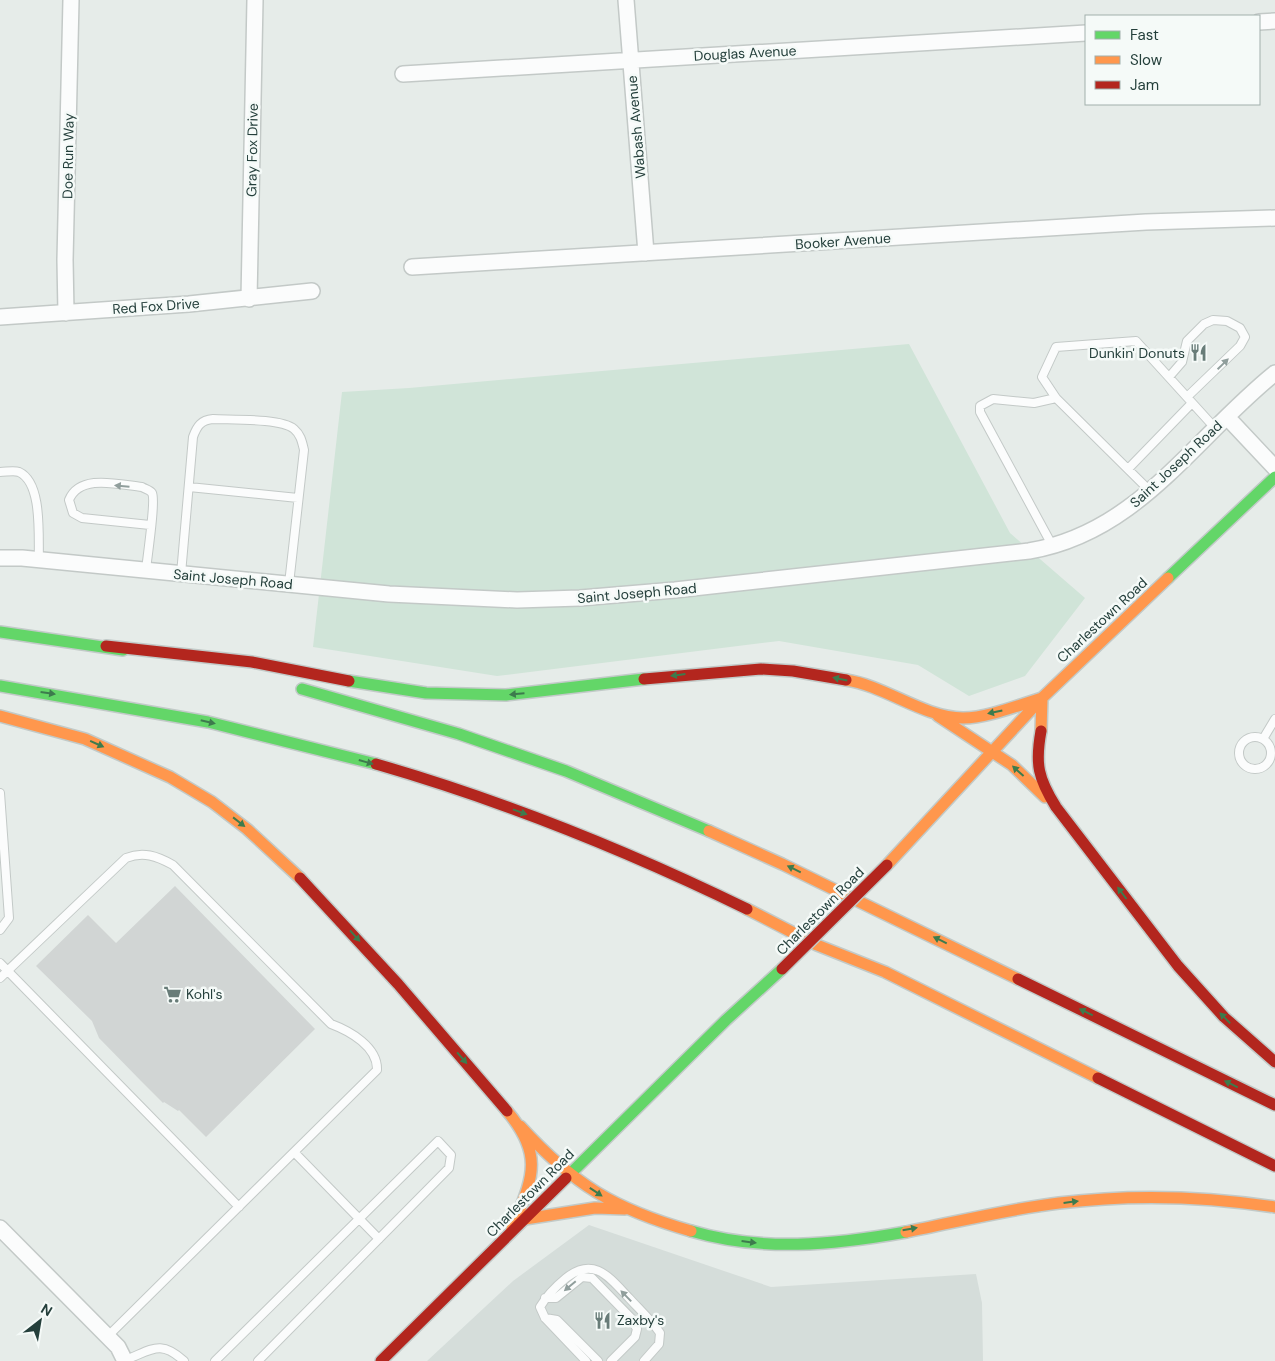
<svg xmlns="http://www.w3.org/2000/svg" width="1275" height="1361" font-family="'DM Sans',sans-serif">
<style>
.built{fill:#d5ddda}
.green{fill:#d0e4d8}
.building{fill:#d1d5d4}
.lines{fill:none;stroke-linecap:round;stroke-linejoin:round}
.lane-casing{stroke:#c3c9c7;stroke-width:10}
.street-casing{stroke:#c3c9c7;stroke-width:18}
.fast-casing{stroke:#c2cac8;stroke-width:14}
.slow-casing{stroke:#c2cac8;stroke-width:14}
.jam-casing{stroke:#c2cac8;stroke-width:14}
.lane{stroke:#fbfcfc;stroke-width:8}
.street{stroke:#fbfcfc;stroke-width:15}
.fast{stroke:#63d668;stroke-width:11}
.slow{stroke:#ff974d;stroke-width:11}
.jam{stroke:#b3261e;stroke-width:11}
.jam-bridge-casing{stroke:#c2cac8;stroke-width:14;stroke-linecap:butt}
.jam-bridge{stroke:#b3261e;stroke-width:11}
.oneway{fill:#909e9c}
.oneway2{fill:#3d7b4d}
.labels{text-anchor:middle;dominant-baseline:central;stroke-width:5;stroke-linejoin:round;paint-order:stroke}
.street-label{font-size:14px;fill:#243f3b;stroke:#f5faf8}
.poi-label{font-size:14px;fill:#243f3b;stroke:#f5faf8;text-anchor:start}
</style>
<rect width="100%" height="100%" fill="#e6ece9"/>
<!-- built -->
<path class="built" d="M589 1225 771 1287 976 1274 982 1303 983 1361H427L513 1281Z"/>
<!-- green -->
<path class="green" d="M909 344 1010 533 1085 598 1025 676 969 696 918 665 779 641 497 676 313 647 342 392 409 388Z"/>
<!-- building -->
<path class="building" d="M175 886 315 1029 206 1137 179 1110 178 1111 164 1102 163 1103 141 1081 99 1038 92 1021 36 966 88 915 116 943Z"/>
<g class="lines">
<defs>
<path id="lane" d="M1169 377 1182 362 1187 341 1204 324 1213 320 1227 321 1240 328 1245 337 1240 346 1187 397
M1128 469 1192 403
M0 472C6 472 14 470 19 472 43 483 38 537 39 560
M189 487 298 498
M1150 491 1056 398 1042 377 1056 347 1136 341 1215 428
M1052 545 980 412V406L993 399 1034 403 1056 398
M146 570C147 559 156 500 152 493 150 490 145 489 142 487 120 485 80 473 69 500L73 513 82 518 150 525
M181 574 193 437C197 426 201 420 213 419 231 420 281 418 294 429 301 435 302 442 304 450L289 584
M1239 753a16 16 0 1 1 32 0a16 16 0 1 1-32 0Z
M1263 739 1275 719
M0 793 9 918 0 930
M0 963 239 1207
M0 978 126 858C143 851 157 856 173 865L331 1024C350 1031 378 1047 377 1070L108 1336
M294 1152 379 1239
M545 1298H556L582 1277 592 1278 631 1318 637 1329 635 1337 611 1361
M545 1318 557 1320 598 1361
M125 1360C152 1350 160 1339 184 1361
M215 1361 438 1141 451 1155 449 1168 258 1361
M586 1361 545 1318 540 1307C547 1295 555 1287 566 1278 594 1256 609 1277 629 1298 639 1309 651 1320 660 1333L659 1344 644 1361"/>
<path id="street" d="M626 0 646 253
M1259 22 1275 21
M403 74 1086 33
M412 267 1146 222 1275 218
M249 299 255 0
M66 313 65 260 71 0
M0 317 189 304 312 291
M1227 417 1275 468
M0 558H22L389 594 517 600 580 598 675 590 1029 551C1138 533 1194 438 1275 373
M0 1228 118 1347 125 1361"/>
<path id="fast" d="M1168 578 1275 477
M0 632 123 650
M349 681 426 693 506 695 644 679
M0 686 208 722 376 764
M302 689 459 734 566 771 709 831
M566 1178 726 1020 782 969
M691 1231C762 1252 833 1245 906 1232"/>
<path id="slow" d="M846 680C886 686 922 717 963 718 987 718 1019 705 1042 698L1041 731
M0 716 85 739 170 777 212 802 247 829 300 878
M938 716 1012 765 1045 797
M709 831 782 864 1018 979
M887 865 1042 698 1168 578
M747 909 817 945 885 972 1098 1078
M507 1111C547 1158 530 1182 511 1232
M520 1126C574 1185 614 1209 691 1231
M525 1219 595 1208 625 1209
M906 1232C957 1222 1008 1209 1059 1203 1132 1194 1203 1196 1275 1207"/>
<path id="jam" d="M106 646 252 662 349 681
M644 679 761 669 793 671 846 680
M1041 731C1035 764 1038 778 1056 807L1178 966 1224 1017 1275 1062
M376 764C504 801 628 851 747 909
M300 878 398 984 507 1111
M1018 979 1275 1105
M1098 1078 1275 1166
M381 1361 566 1178"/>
</defs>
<!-- lane casing -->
<use href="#lane" class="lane-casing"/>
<!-- street casing -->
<use href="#street" class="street-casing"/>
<!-- fast casing -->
<use href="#fast" class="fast-casing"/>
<!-- slow casing -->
<use href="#slow" class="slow-casing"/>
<!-- jam casing -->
<use href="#jam" class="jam-casing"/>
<!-- lane -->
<use href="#lane" class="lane"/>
<!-- street -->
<use href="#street" class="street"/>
<!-- fast -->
<use href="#fast" class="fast"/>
<!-- slow -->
<use href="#slow" class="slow"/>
<!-- jam -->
<use href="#jam" class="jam"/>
<defs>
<path id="jam-bridge" d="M782 969 887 865"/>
</defs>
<!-- jam-bridge casing -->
<use href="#jam-bridge" class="jam-bridge-casing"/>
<!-- jam-bridge -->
<use href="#jam-bridge" class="jam-bridge"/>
</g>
<!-- one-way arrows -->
<defs><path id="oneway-solid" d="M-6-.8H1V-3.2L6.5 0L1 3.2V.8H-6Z" transform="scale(1.25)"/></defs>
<g class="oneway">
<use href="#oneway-solid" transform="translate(1223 364) rotate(-44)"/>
<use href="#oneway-solid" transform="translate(122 486) rotate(-175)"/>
<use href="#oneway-solid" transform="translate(570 1286) rotate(140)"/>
<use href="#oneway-solid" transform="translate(626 1296) rotate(-134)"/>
</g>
<g class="oneway2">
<use href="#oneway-solid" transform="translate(678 675) rotate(173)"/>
<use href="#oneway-solid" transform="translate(840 679) rotate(-168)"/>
<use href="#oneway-solid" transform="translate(48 693) rotate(8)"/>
<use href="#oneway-solid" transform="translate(517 694) rotate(175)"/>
<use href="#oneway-solid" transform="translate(995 712) rotate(168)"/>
<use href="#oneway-solid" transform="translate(208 722) rotate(13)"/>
<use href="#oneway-solid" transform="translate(97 744) rotate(24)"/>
<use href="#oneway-solid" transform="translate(366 762) rotate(16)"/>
<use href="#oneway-solid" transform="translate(1018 771) rotate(-138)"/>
<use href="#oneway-solid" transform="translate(520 812) rotate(20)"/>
<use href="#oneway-solid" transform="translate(239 822) rotate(38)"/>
<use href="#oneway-solid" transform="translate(794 869) rotate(-154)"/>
<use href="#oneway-solid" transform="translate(1122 893) rotate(-127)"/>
<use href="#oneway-solid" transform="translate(355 936) rotate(48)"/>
<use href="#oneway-solid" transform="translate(940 940) rotate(-154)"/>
<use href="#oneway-solid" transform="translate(1086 1012) rotate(-154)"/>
<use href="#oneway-solid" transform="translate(1225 1018) rotate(-134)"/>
<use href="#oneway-solid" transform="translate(462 1058) rotate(49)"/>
<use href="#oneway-solid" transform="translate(1231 1084) rotate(-154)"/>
<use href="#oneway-solid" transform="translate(596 1192) rotate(34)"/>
<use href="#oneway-solid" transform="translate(1071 1202) rotate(-7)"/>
<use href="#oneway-solid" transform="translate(910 1229) rotate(-10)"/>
<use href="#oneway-solid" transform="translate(749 1242) rotate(7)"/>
</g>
<!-- icons -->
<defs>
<symbol id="restaurant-bare" viewBox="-9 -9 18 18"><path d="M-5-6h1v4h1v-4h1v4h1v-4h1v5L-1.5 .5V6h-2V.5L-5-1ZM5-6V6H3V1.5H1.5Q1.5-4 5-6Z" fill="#687c78" stroke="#f5faf8" stroke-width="2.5" paint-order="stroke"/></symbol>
<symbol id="supermarket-bare" viewBox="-9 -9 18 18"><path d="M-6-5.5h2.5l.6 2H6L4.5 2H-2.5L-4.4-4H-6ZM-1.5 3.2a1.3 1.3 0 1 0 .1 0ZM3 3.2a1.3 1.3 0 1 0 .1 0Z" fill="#687c78" stroke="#f5faf8" stroke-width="2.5" paint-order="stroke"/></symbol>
</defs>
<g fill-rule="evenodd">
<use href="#restaurant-bare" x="1186" y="340" width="25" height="25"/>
<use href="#supermarket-bare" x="160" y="982" width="25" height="25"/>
<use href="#restaurant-bare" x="590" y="1308" width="25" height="25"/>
</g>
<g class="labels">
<!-- street labels -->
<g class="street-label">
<text transform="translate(745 53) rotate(-3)">Douglas Avenue</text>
<text transform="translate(636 127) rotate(-95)">Wabash Avenue</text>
<text transform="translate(252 150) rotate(-89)">Gray Fox Drive</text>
<text transform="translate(68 156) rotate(-89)">Doe Run Way</text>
<text transform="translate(843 241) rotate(-4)">Booker Avenue</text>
<text transform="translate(156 306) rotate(-4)">Red Fox Drive</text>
<text transform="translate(1176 464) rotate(-43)">Saint Joseph Road</text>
<text transform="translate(233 579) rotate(5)">Saint Joseph Road</text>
<text transform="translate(637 593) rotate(-5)">Saint Joseph Road</text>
<text transform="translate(1102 620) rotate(-43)">Charlestown Road</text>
<text transform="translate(820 911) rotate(-45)">Charlestown Road</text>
<text transform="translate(530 1193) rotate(-45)">Charlestown Road</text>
</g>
<!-- poi labels -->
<g class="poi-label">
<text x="1185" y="353" text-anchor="end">Dunkin' Donuts</text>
<text x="186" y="994">Kohl's</text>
<text x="617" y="1320">Zaxby's</text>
</g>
</g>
<!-- legend -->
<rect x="1085" y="15" width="175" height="90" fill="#f5faf8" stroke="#a1afac"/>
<rect x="1095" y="31" width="25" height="8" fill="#63d668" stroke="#a1afac"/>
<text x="1130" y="40" font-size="15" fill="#243f3b">Fast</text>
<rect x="1095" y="56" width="25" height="8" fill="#ff974d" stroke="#a1afac"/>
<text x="1130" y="65" font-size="15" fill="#243f3b">Slow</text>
<rect x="1095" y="81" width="25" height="8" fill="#b3261e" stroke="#a1afac"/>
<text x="1130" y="90" font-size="15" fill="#243f3b">Jam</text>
<!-- north arrow -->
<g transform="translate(40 1321) rotate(31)" stroke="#f5faf8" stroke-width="4" paint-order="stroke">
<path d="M0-4L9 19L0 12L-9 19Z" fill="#243f3b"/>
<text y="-8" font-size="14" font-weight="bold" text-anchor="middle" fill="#243f3b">N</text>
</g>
</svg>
